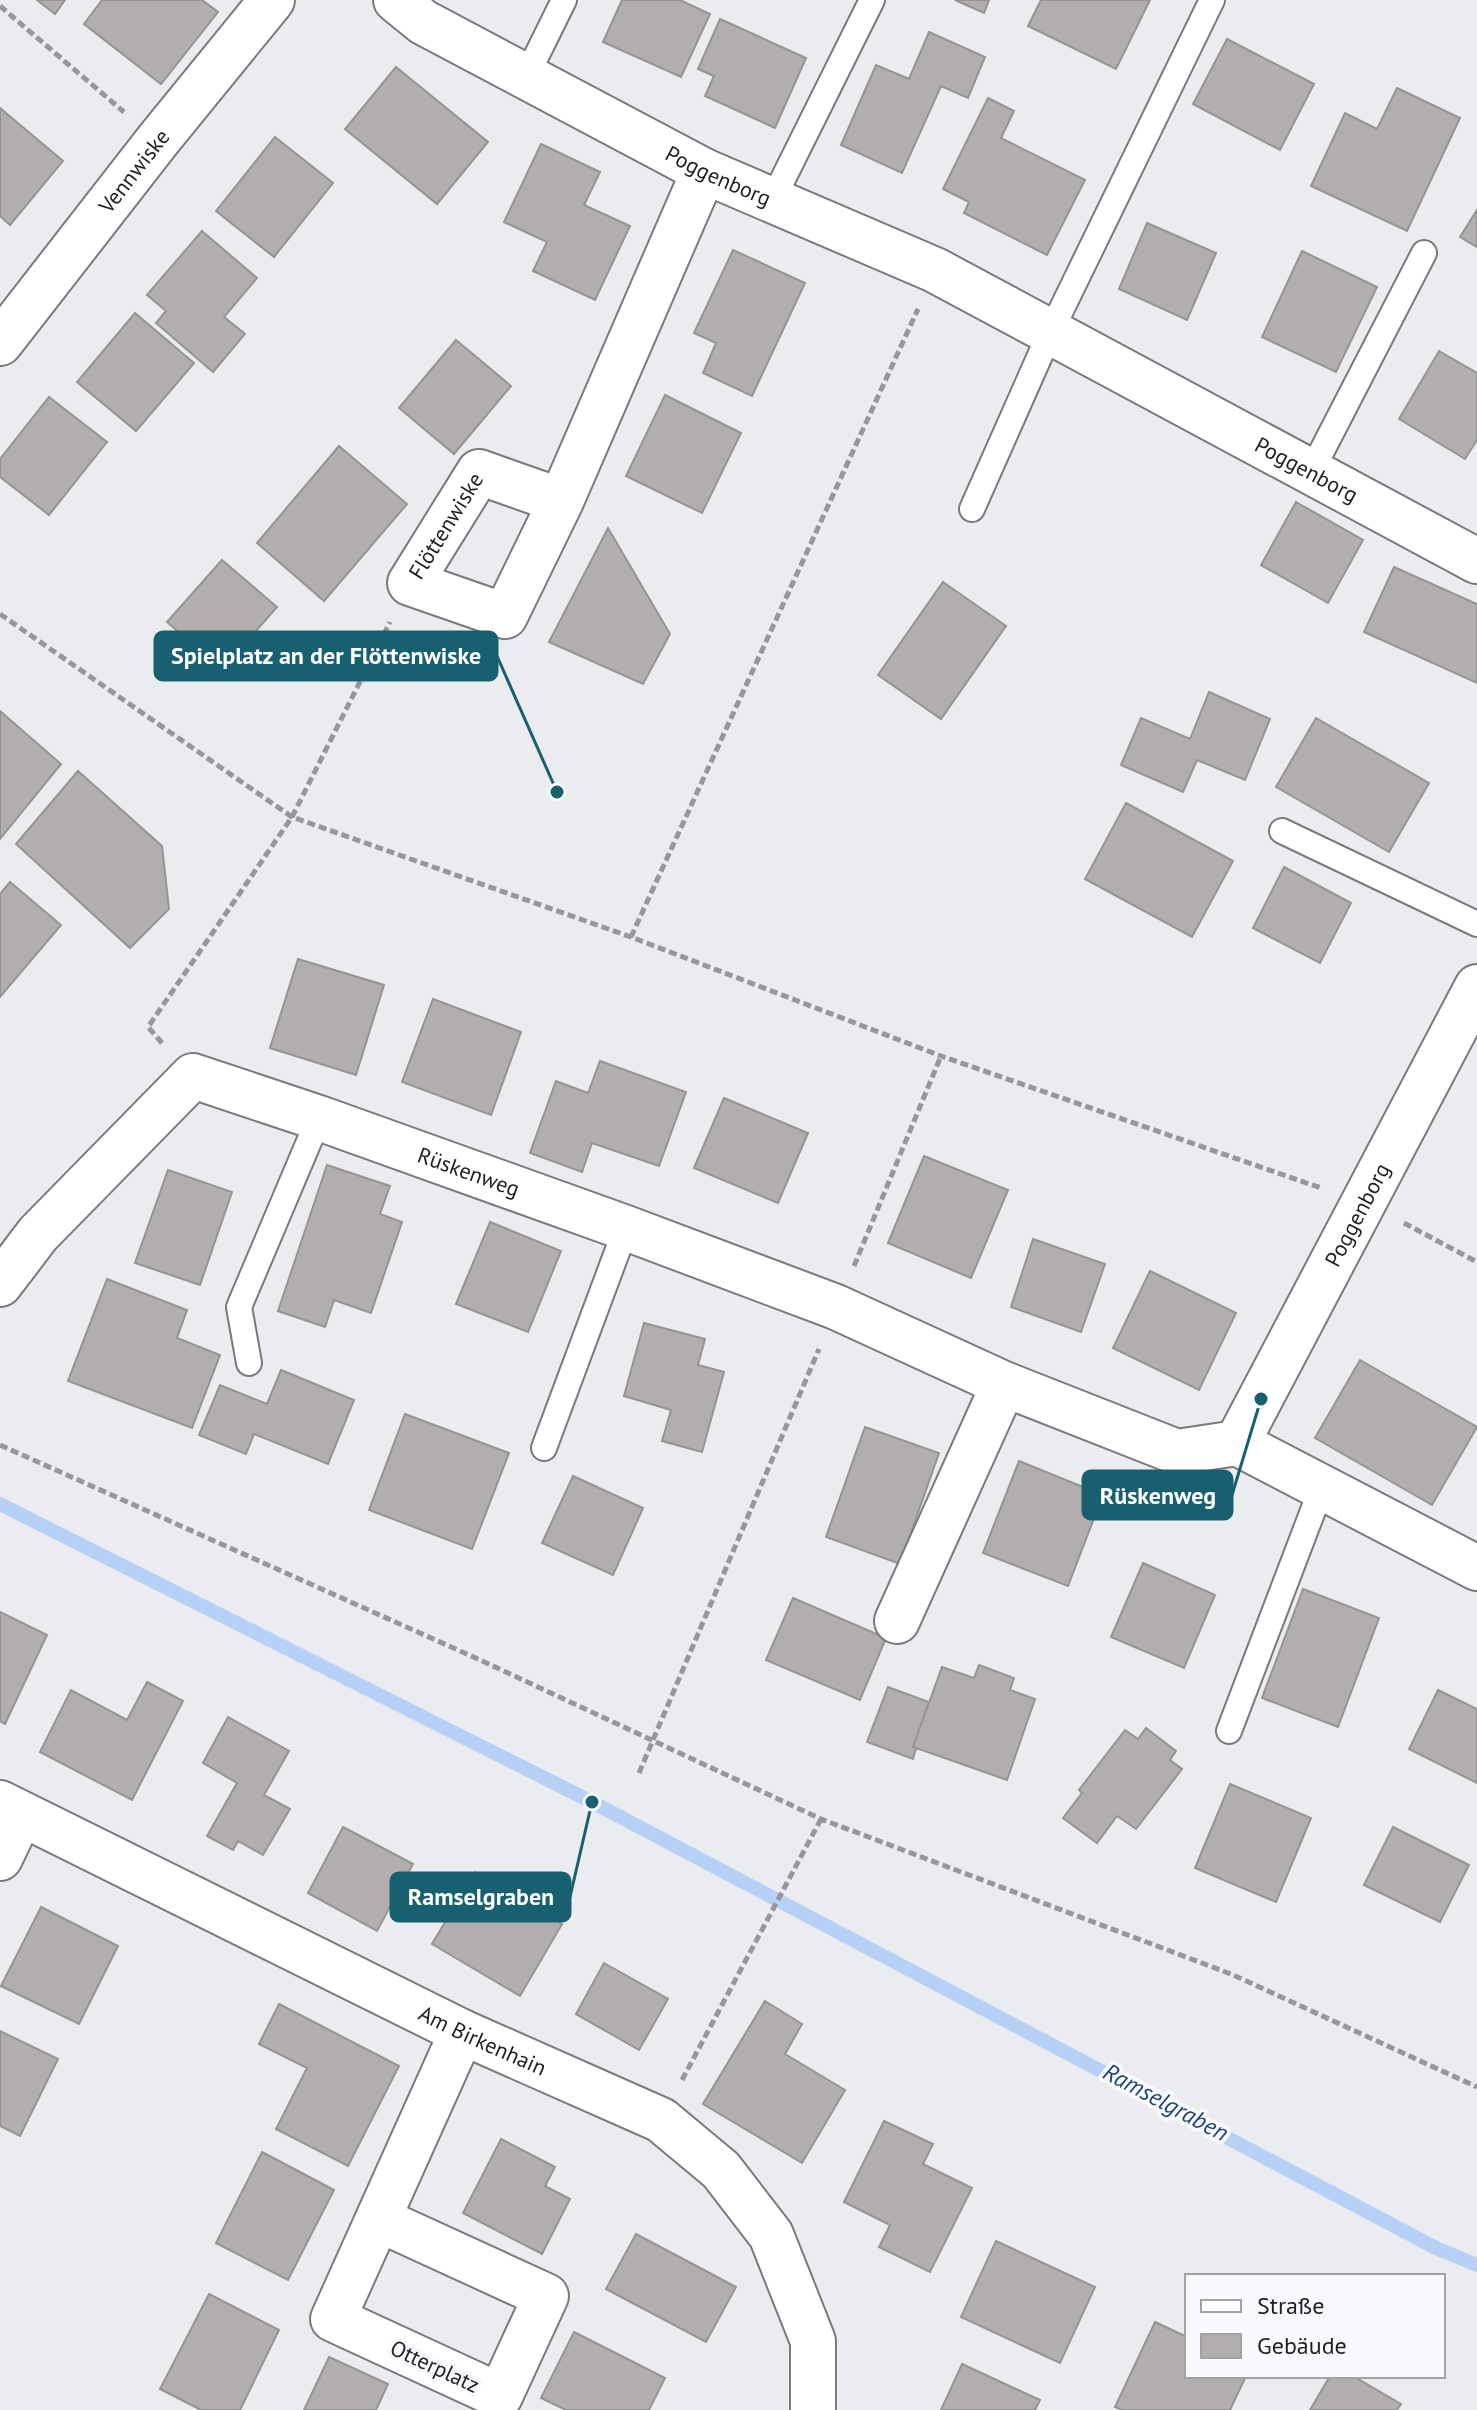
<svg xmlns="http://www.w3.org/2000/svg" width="1477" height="2410" font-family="'PT Sans',sans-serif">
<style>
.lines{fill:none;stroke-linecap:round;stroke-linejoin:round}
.stream{stroke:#b6d1f5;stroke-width:14}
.building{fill:#b2aead;stroke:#969392;stroke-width:2}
.service-casing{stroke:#797a7d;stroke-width:28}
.minor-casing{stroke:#797a7d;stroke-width:48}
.path{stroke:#959799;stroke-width:5;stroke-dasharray:8 4;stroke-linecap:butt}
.service{stroke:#fff;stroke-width:24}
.minor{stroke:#fff;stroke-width:44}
.labels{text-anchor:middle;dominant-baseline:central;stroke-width:8;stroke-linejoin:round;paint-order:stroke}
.street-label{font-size:22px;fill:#1e1f20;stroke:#f7f9fc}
.water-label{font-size:24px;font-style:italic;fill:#214371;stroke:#f7f9fc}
.leader{fill:none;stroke:#186070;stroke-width:3}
.callout-dot{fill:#186070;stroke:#f7f9fc;stroke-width:3}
.callout{fill:#186070;stroke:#186070;stroke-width:3}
.callout-label{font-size:24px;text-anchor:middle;font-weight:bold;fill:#fff}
</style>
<rect width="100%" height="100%" fill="#eaecef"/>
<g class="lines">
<!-- stream -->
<path class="stream" d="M0 1504 592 1802 1436 2248 1477 2265"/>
</g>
<!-- building -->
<path class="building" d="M37 0H65L55 14Z
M102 0H202L218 12 161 84 84 24Z
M622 0H680L710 14 681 77 603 42Z
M955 0H989L984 13Z
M1041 0H1150L1116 69 1028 26Z
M720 19 806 58 775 128 705 96 714 76 698 69Z
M929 32 985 57 968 98 941 86 902 173 841 145 876 65 909 79Z
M1227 39 1314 84 1280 150 1193 104Z
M396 67 488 142 437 204 345 129Z
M1397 88 1460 118 1407 231 1311 186 1345 113 1377 129Z
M988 98 1014 111 1001 138 1085 180 1047 255 964 213 969 202 943 189Z
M0 108 63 161 10 225 0 216Z
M275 137 333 183 274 257 216 211Z
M541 144 600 172 584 205 630 226 595 300 533 271 547 242 504 222Z
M1477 210V247L1460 237Z
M1147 223 1216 253 1187 320 1119 289Z
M202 231 257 278 224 317 245 334 213 372 156 323 166 311 147 295Z
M733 250 805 283 752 396 703 373 716 343 694 333Z
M1302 251 1377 287 1336 372 1262 337Z
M135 313 194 363 136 431 77 382Z
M456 340 511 386 454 454 399 408Z
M1439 351 1477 373V440L1465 459 1399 419Z
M665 395 741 433 702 513 626 476Z
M49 397 107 442 49 515 0 477V459Z
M339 446 407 504 324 601 257 543Z
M1296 502 1363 540 1328 603 1261 565Z
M608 528 670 634 643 684 549 642Z
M222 560 277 607 222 670 167 622Z
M1394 567 1477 604V683L1364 632Z
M943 582 1006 626 941 719 878 675Z
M1209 692 1270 719 1245 780 1197 760 1183 792 1121 765 1141 718 1190 739Z
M0 711 61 764 0 839Z
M1316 718 1429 783 1389 852 1276 787Z
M78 771 162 846 169 909 130 948 16 844Z
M1126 803 1233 861 1192 937 1085 879Z
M1284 867 1351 903 1320 963 1253 928Z
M10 882 61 925 0 997V894Z
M298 959 384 985 356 1075 270 1048Z
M433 999 521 1032 491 1115 402 1082Z
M600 1061 686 1092 659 1166 592 1143 582 1172 530 1153 556 1081 588 1093Z
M724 1098 808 1133 778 1203 694 1168Z
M924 1156 1008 1190 971 1278 888 1243Z
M327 1165 390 1186 380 1214 402 1222 371 1313 334 1300 325 1327 278 1311Z
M168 1170 232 1192 200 1285 135 1263Z
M490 1222 561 1251 528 1332 456 1304Z
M1033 1239 1105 1264 1081 1332 1011 1307Z
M1150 1271 1236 1313 1199 1390 1113 1348Z
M107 1279 187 1310 177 1338 220 1355 192 1428 68 1381Z
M644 1323 705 1339 698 1365 724 1372 702 1452 662 1441 671 1410 624 1396Z
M1360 1360 1477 1427 1432 1505 1315 1438Z
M281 1370 354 1400 328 1464 254 1434 246 1454 199 1435 220 1385 267 1404Z
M405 1414 509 1453 472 1549 369 1510Z
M865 1427 939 1453 900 1564 826 1537Z
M1019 1461 1103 1495 1068 1586 983 1553Z
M573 1476 643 1508 613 1575 542 1543Z
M1143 1563 1215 1595 1184 1668 1111 1637Z
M1303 1589 1379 1618 1338 1727 1262 1698Z
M793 1598 886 1638 860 1700 766 1660Z
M0 1612 47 1635 5 1724 0 1721Z
M979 1665 1014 1678 1010 1690 1035 1699 1007 1780 913 1747 942 1667 974 1678Z
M147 1682 183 1701 132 1800 40 1752 71 1690 127 1720Z
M888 1687 929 1702 913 1747 916 1748 913 1759 867 1742Z
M1438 1690 1477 1709V1783L1409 1749Z
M228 1717 289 1751 264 1795 290 1809 263 1855 238 1841 233 1850 207 1836 237 1783 203 1763Z
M1146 1728 1176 1751 1170 1760 1182 1769 1136 1829 1117 1816 1097 1843 1063 1818 1082 1793 1079 1790 1125 1730 1138 1739Z
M1230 1784 1311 1818 1276 1902 1195 1868Z
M343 1827 413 1864 377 1931 308 1893Z
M1393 1827 1469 1865 1440 1922 1364 1885Z
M475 1872 562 1924 520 1996 432 1944Z
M41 1907 118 1946 79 2024 1 1986Z
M604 1963 668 1999 639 2050 576 2014Z
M765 2001 802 2024 785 2054 845 2090 802 2163 703 2104Z
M279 2004 399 2066 348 2166 276 2129 307 2068 259 2044Z
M0 2031 58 2059 20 2136 0 2126Z
M884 2121 933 2144 923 2164 972 2188 930 2272 879 2247 890 2225 844 2202Z
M501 2139 555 2167 545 2186 570 2199 542 2254 463 2213Z
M262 2152 334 2190 288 2280 216 2243Z
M636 2234 736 2287 706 2342 606 2289Z
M996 2241 1095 2287 1060 2363 961 2317Z
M209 2294 279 2330 240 2410H201L160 2389Z
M1155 2322 1187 2337V2376H1246L1230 2410H1122L1115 2407Z
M574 2332 665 2378 649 2410H566L541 2398Z
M329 2357 388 2384 376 2410H304Z
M962 2364 1040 2400 1035 2410H941Z
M1330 2376H1353L1401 2404 1397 2410H1310Z"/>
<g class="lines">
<defs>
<path id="service" d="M526 77 564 0
M772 201 872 0
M1311 472 1424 253
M972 509 1050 333 1212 0
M1282 831 1477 924
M249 1363 239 1307 319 1118
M544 1448 626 1228
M1229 1731 1322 1487"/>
<g id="minor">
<path id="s1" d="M396 0 423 22 704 171 935 270 1477 561"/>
<path id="s2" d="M0 343 158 140 272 0"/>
<path id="s3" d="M561 501 505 616 410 583 479 472 561 501 704 171"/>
<path id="s4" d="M0 1284 38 1234 193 1076 319 1118 626 1228 836 1307 1004 1384 1177 1452 1237 1443 1477 1568"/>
<path id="s5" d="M1237 1443 1477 987"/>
<path d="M897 1621 1004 1384"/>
<path id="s6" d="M0 1803 462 2032 661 2120 721 2170 771 2235 813 2341V2410"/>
<path d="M0 1858 21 1814"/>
<path d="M378 2219 546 2296 500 2396 333 2319 462 2032"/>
</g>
</defs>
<!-- service casing -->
<use href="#service" class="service-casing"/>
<!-- minor casing -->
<use href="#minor" class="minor-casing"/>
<!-- path -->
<path class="path" d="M0 6 124 112
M0 614 292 817 631 937 941 1056 1321 1188
M631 937 918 309
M162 1043 148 1027 292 817 390 622
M1404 1223 1477 1262
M854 1266 941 1056
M0 1445 478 1659 821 1819 1231 1974 1477 2087
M639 1773 819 1349
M682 2080 821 1819"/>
<!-- service -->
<use href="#service" class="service"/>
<!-- minor -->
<use href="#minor" class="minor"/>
</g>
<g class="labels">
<!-- street labels -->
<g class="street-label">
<text stroke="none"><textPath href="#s2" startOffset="218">Vennwiske</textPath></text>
<text stroke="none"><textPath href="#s1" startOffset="368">Poggenborg</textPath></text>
<text stroke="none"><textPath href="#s1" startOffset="1026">Poggenborg</textPath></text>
<text stroke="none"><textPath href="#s3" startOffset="296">Flöttenwiske</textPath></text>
<text stroke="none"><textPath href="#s4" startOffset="576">Rüskenweg</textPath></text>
<text stroke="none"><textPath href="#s5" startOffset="258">Poggenborg</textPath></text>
<text stroke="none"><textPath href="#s6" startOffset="538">Am Birkenhain</textPath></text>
<text transform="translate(435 2366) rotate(25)">Otterplatz</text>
</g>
<!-- water labels -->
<g class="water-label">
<text transform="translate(1166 2102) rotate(28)">Ramselgraben</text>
</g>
</g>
<!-- callouts -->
<path class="leader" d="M557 792L497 656M1261 1399L1232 1495M592 1802L570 1897"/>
<g class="callout-dot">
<circle cx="557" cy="792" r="8"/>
<circle cx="1261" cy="1399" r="8"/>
<circle cx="592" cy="1802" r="8"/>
</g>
<g class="callout">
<rect x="155" y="632" width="342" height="48" rx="8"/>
<rect x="1083" y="1471" width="149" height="48" rx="8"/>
<rect x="391" y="1873" width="179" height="48" rx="8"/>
</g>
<g class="callout-label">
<text x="326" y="664">Spielplatz an der Flöttenwiske</text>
<text x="1158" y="1504">Rüskenweg</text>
<text x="481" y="1905">Ramselgraben</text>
</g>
<!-- legend -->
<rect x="1185" y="2274" width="260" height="104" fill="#f7f9fc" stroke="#a0a2a4" stroke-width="2"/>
<rect x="1201" y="2300" width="40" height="12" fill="#ffffff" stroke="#a0a2a4" stroke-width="2"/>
<text x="1257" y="2314" font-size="24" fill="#1e1f20">Straße</text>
<rect x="1201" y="2334" width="40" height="24" fill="#b2aead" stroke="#a0a2a4" stroke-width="2"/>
<text x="1257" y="2354" font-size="24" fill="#1e1f20">Gebäude</text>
</svg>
